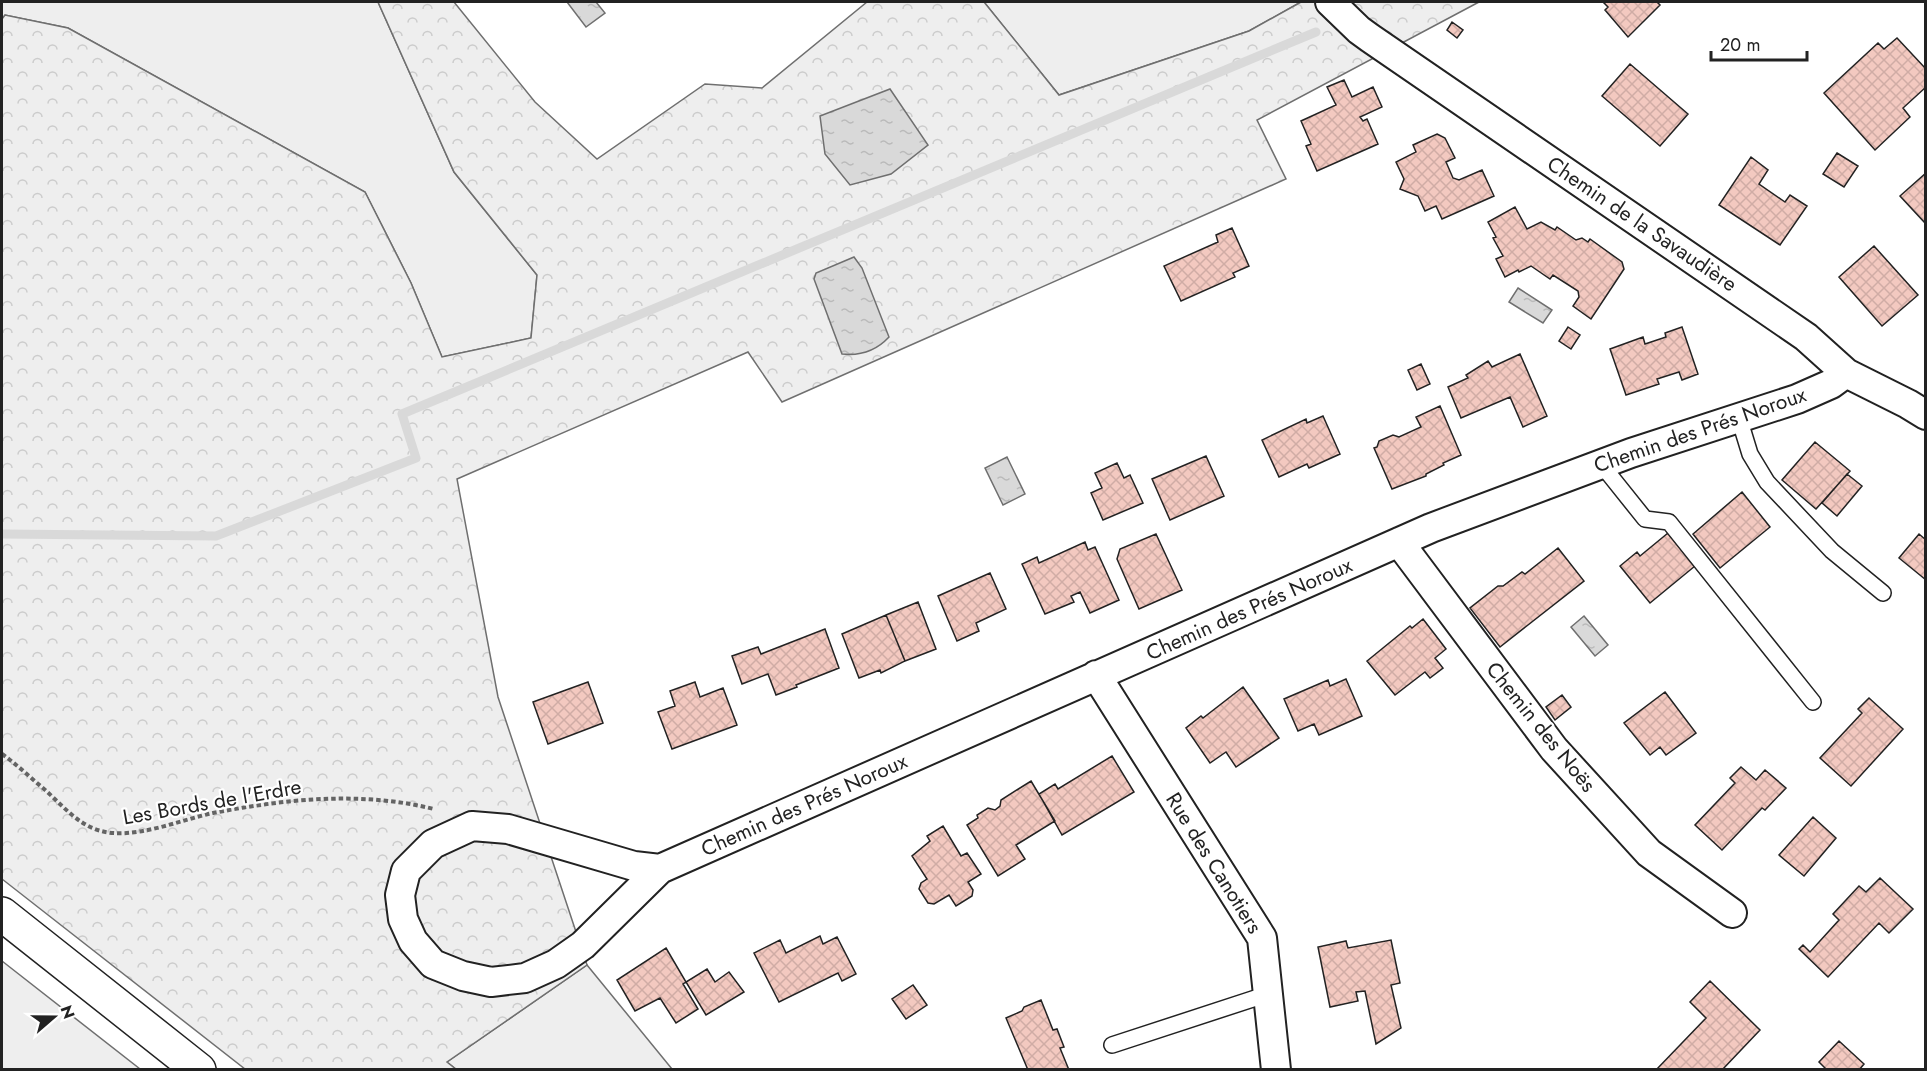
<svg xmlns="http://www.w3.org/2000/svg" width="1927" height="1071" font-family="Jost,sans-serif">
<style>
.grass{fill:#eee;stroke:#6f6f6f;stroke-width:1.5}
.forest{fill:url(#forest-crowns);stroke:#6f6f6f;stroke-width:1.5}
.water{fill:url(#water-ripples);stroke:#6f6f6f;stroke-width:1.5}
.lines{fill:none;stroke-linecap:round;stroke-linejoin:round}
.stream{stroke:#d9d9d9;stroke-width:9}
.building{fill:url(#building-cross-hatch);stroke:#222;stroke-width:1.5}
.lane-casing{stroke:#222;stroke-width:18}
.street-casing{stroke:#222;stroke-width:32}
.secondary-casing{stroke:#222;stroke-width:36}
.path{stroke:#646464;stroke-width:4;stroke-dasharray:4.5 3;stroke-linecap:butt}
.lane{stroke:#fff;stroke-width:15}
.street{stroke:#fff;stroke-width:28}
.secondary{stroke:#fff;stroke-width:33}
.labels{text-anchor:middle;dominant-baseline:central;stroke-width:4.5;stroke-linejoin:round;paint-order:stroke}
.street-label{font-size:21px;fill:#222;stroke:#fff}
</style>
<defs>
<pattern id="forest-crowns" width="20" height="18" patternUnits="userSpaceOnUse" patternTransform="scale(1.5)"><rect width="20" height="18" fill="#eee"/><path d="M2 6a3 3 0 1 1 6 0M12 15a3 3 0 1 1 6 0" fill="none" stroke="#ccc"/></pattern>
<pattern id="water-ripples" width="26" height="14" patternUnits="userSpaceOnUse" patternTransform="scale(1.5)"><rect width="26" height="14" fill="#d9d9d9"/><path d="M2 4q2-2 4 0t4 0M15 11q2-2 4 0t4 0" fill="none" stroke="#bababa"/></pattern>
<pattern id="building-cross-hatch" width="8" height="8" patternUnits="userSpaceOnUse" patternTransform="scale(1.5)"><rect width="8" height="8" fill="#f3c9c0"/><path d="M0 0l8 8M0 8l8-8" fill="none" stroke="#d0aca5"/></pattern>
</defs>
<rect width="100%" height="100%" fill="#fff"/>
<!-- grass -->
<path class="grass" d="M2 2H378L454 172 537 275 531 338 442 357 411 283 365 192 68 28 5 15 2 19Z
M984 2H1301L1249 31 1059 95Z
M2 961 140 1069H2Z
M587 965 672 1069 457 1070 447 1062Z"/>
<!-- forest -->
<path class="forest" d="M378 2H454L535 102 597 159 705 84 762 88 867 2H984L1059 95 1249 31 1301 2H1479L1257 120 1286 179 782 402 748 352 457 479 498 697 587 965 447 1062 457 1070 245 1069 2 879V19L5 15 68 28 365 192 411 283 442 357 531 338 537 275 454 172Z"/>
<!-- water -->
<path class="water" d="M567 2H596L605 13 586 27Z
M890 89 928 145 891 174 850 185 825 154 820 116Z
M854 257 862 268 889 337C876 351 860 356 842 354L814 279 816 273Z
M1518 288 1552 310 1543 323 1509 302Z
M1007 457 1025 494 1003 505 985 468Z
M1584 616 1608 645 1595 656 1571 627Z"/>
<g class="lines">
<!-- stream -->
<path class="stream" d="M2 534 216 536 416 458 402 414 1316 32"/>
</g>
<!-- building -->
<path class="building" d="M1603 2H1657L1660 5 1628 37 1605 10 1608 7Z
M1452 22 1463 30 1457 38 1447 30Z
M1897 38 1926 69V87L1903 108 1910 117 1875 150 1824 93 1878 43 1884 49Z
M1630 64 1688 114 1660 146 1602 96Z
M1344 80 1352 97 1373 87 1382 107 1360 117 1363 121 1367 119 1378 144 1317 171 1306 146 1311 144 1301 121 1336 105 1327 87Z
M1437 134 1445 138 1455 158 1446 162 1453 178 1459 180 1482 170 1494 196 1442 219 1436 206 1425 211 1418 196 1400 189 1404 179 1396 162 1416 152 1413 145Z
M1837 153 1858 166 1844 187 1823 174Z
M1751 157 1768 170 1759 184 1785 202 1790 195 1807 206 1780 245 1719 205Z
M1926 173V224L1900 196Z
M1515 207 1527 229 1541 222 1555 230 1557 227 1576 240 1582 238 1588 242 1590 239 1622 262 1624 269 1591 319 1573 306 1579 297 1578 291 1553 275 1550 279 1531 266 1519 272 1518 270 1505 277 1496 259 1503 256 1493 238 1496 237 1488 222Z
M1232 228 1249 266 1233 273 1235 277 1181 301 1164 266 1218 242 1216 235Z
M1874 246 1918 295 1882 326 1839 277Z
M1568 327 1580 335 1571 349 1559 341Z
M1682 327 1698 374 1682 380 1679 372 1657 379 1659 384 1626 395 1610 349 1643 337 1645 344 1666 337 1665 333Z
M1520 354 1547 416 1523 427 1510 397 1461 418 1448 387 1468 378 1466 375 1488 361 1492 367Z
M1421 364 1430 384 1417 390 1408 370Z
M1440 406 1461 455 1443 463 1444 465 1426 474V476L1392 489 1374 448 1377 447 1379 441 1393 435 1399 437 1421 427 1416 417Z
M1323 416 1340 454 1309 468 1307 464 1279 477 1262 440 1306 419 1307 423Z
M1815 442 1850 471 1816 509 1782 480Z
M1206 456 1224 496 1170 520 1152 479Z
M1117 463 1124 478 1130 475 1143 503 1103 520 1091 493 1102 488 1095 473Z
M1847 474 1862 486 1837 516 1822 503Z
M1742 492 1770 527 1720 568 1693 534Z
M1668 533 1695 566 1650 603 1620 566 1637 552 1640 556Z
M1156 534 1182 590 1139 609 1117 559 1120 549Z
M1919 534 1926 540V580L1899 558Z
M1085 542 1088 550 1095 547 1119 600 1090 613 1080 592 1071 596 1074 602 1045 614 1022 564 1037 557 1039 563Z
M1558 548 1584 581 1500 647 1470 608 1498 586H1503L1522 572 1525 574Z
M990 573 1006 609 976 623 979 631 957 641 938 596Z
M918 602 936 649 905 661 886 615Z
M886 615 905 661 881 673 880 670 859 678 842 634Z
M1423 619 1446 649 1435 658 1443 668 1430 678 1425 672 1395 695 1367 661 1410 626 1412 628Z
M825 629 839 668 796 685 797 687 776 695 768 674 742 684 732 656 758 647 761 654Z
M1346 679 1362 716 1319 735 1314 724 1298 731 1284 699 1328 680 1330 686Z
M588 682 603 723 548 744 533 702Z
M695 682 700 697 723 688 737 725 672 749 658 712 675 706 670 691Z
M1243 687 1279 738 1236 767 1226 752 1210 763 1186 728 1201 716 1203 718Z
M1665 692 1696 733 1666 755 1660 747 1650 755 1624 723Z
M1562 695 1571 707 1555 720 1546 707Z
M1869 698 1903 729 1851 786 1820 758 1862 713 1858 709Z
M1112 756 1134 792 1062 835 1039 794 1055 784 1058 789Z
M1741 767 1756 780 1765 770 1786 788 1765 810 1762 808 1722 850 1695 825 1735 783 1730 778Z
M1031 781 1055 821 1016 845 1025 859 998 876 967 825 978 818 977 815 988 808 995 810 1000 806 1001 800Z
M1813 817 1836 838 1804 876 1779 855Z
M943 826 961 856 967 853 981 874 968 882 973 890 972 896 956 906 949 895 934 904 928 903 919 889 921 883 927 879 912 856 930 841 927 836Z
M1880 878 1913 909 1889 933 1879 923 1828 977 1799 949 1803 945 1810 952 1839 920 1833 914 1859 886 1866 892Z
M820 936 823 944 837 937 856 974 842 981 838 973 779 1002 754 953 780 940 786 953Z
M1391 940 1400 983 1391 985 1401 1028 1376 1044 1365 991 1356 992 1358 1001 1330 1007 1318 947 1346 941 1348 948Z
M666 948 686 982 683 984 698 1009 676 1023 660 998 635 1011 617 980Z
M707 969 715 982 729 972 744 992 706 1015 686 982Z
M1710 981 1760 1030 1722 1070H1656L1706 1018 1690 1002Z
M913 985 927 1005 906 1019 892 999Z
M1041 1000 1053 1030 1057 1029 1064 1047 1060 1048 1069 1070H1028L1006 1018 1022 1011 1024 1007Z
M1839 1041 1864 1064 1859 1070H1827L1819 1062Z"/>
<g class="lines">
<defs>
<path id="lane" d="M1739 418 1750 454 1767 482 1832 551 1883 593
M1601 464 1645 519 1669 522 1813 702
M1112 1045 1268 994"/>
<path id="street" d="M1330 2 1359 30 1370 38 1806 337 1846 373 1908 404 1926 415
M1399 542 1554 749 1649 853 1732 913
M1096 675 1262 938 1276 1070
M660 869 634 866 508 829 472 826 433 844 406 871 400 895 403 919 413 941 433 964 463 976 491 982 525 978 556 964 583 945 660 869 1431 528 1631 453 1797 399 1831 384 1846 373"/>
<path id="secondary" d="M2 914 199 1070"/>
</defs>
<!-- lane casing -->
<use href="#lane" class="lane-casing"/>
<!-- street casing -->
<use href="#street" class="street-casing"/>
<!-- secondary casing -->
<use href="#secondary" class="secondary-casing"/>
<!-- path -->
<path class="path" d="M2 754C16 764 30 777 44 789 62 805 78 825 101 831 134 840 180 820 213 813 286 799 361 791 434 809"/>
<!-- lane -->
<use href="#lane" class="lane"/>
<!-- street -->
<use href="#street" class="street"/>
<!-- secondary -->
<use href="#secondary" class="secondary"/>
</g>
<g class="labels">
<!-- street labels -->
<g class="street-label">
<text transform="translate(1642 224) rotate(34)">Chemin de la Savaudière</text>
<text transform="translate(1700 430) rotate(-19)">Chemin des Prés Noroux</text>
<text transform="translate(1249 609) rotate(-24)">Chemin des Prés Noroux</text>
<text transform="translate(1541 727) rotate(51)">Chemin des Noës</text>
<text transform="translate(212 802) rotate(-10)">Les Bords de l'Erdre</text>
<text transform="translate(804 805) rotate(-24)">Chemin des Prés Noroux</text>
<text transform="translate(1214 863) rotate(58)">Rue des Canotiers</text>
</g>
</g>
<!-- border -->
<rect width="1927" height="1071" fill="none" stroke="#222222" stroke-width="6"/>
<!-- north arrow -->
<g transform="translate(54 1017) rotate(70)" stroke="#ffffff" stroke-width="4.5" paint-order="stroke">
<path d="M0-4.5L10 22L0 15L-10 22Z" fill="#222222"/>
<text y="-9" font-size="16" font-weight="bold" text-anchor="middle" fill="#222222">N</text>
</g>
<!-- scale -->
<path d="M1711 51v9h96v-9" fill="none" stroke="#222222" stroke-width="3"/>
<text x="1720" y="51" font-size="18" fill="#222222" stroke="#ffffff" stroke-width="4.5" paint-order="stroke">20 m</text>
</svg>
